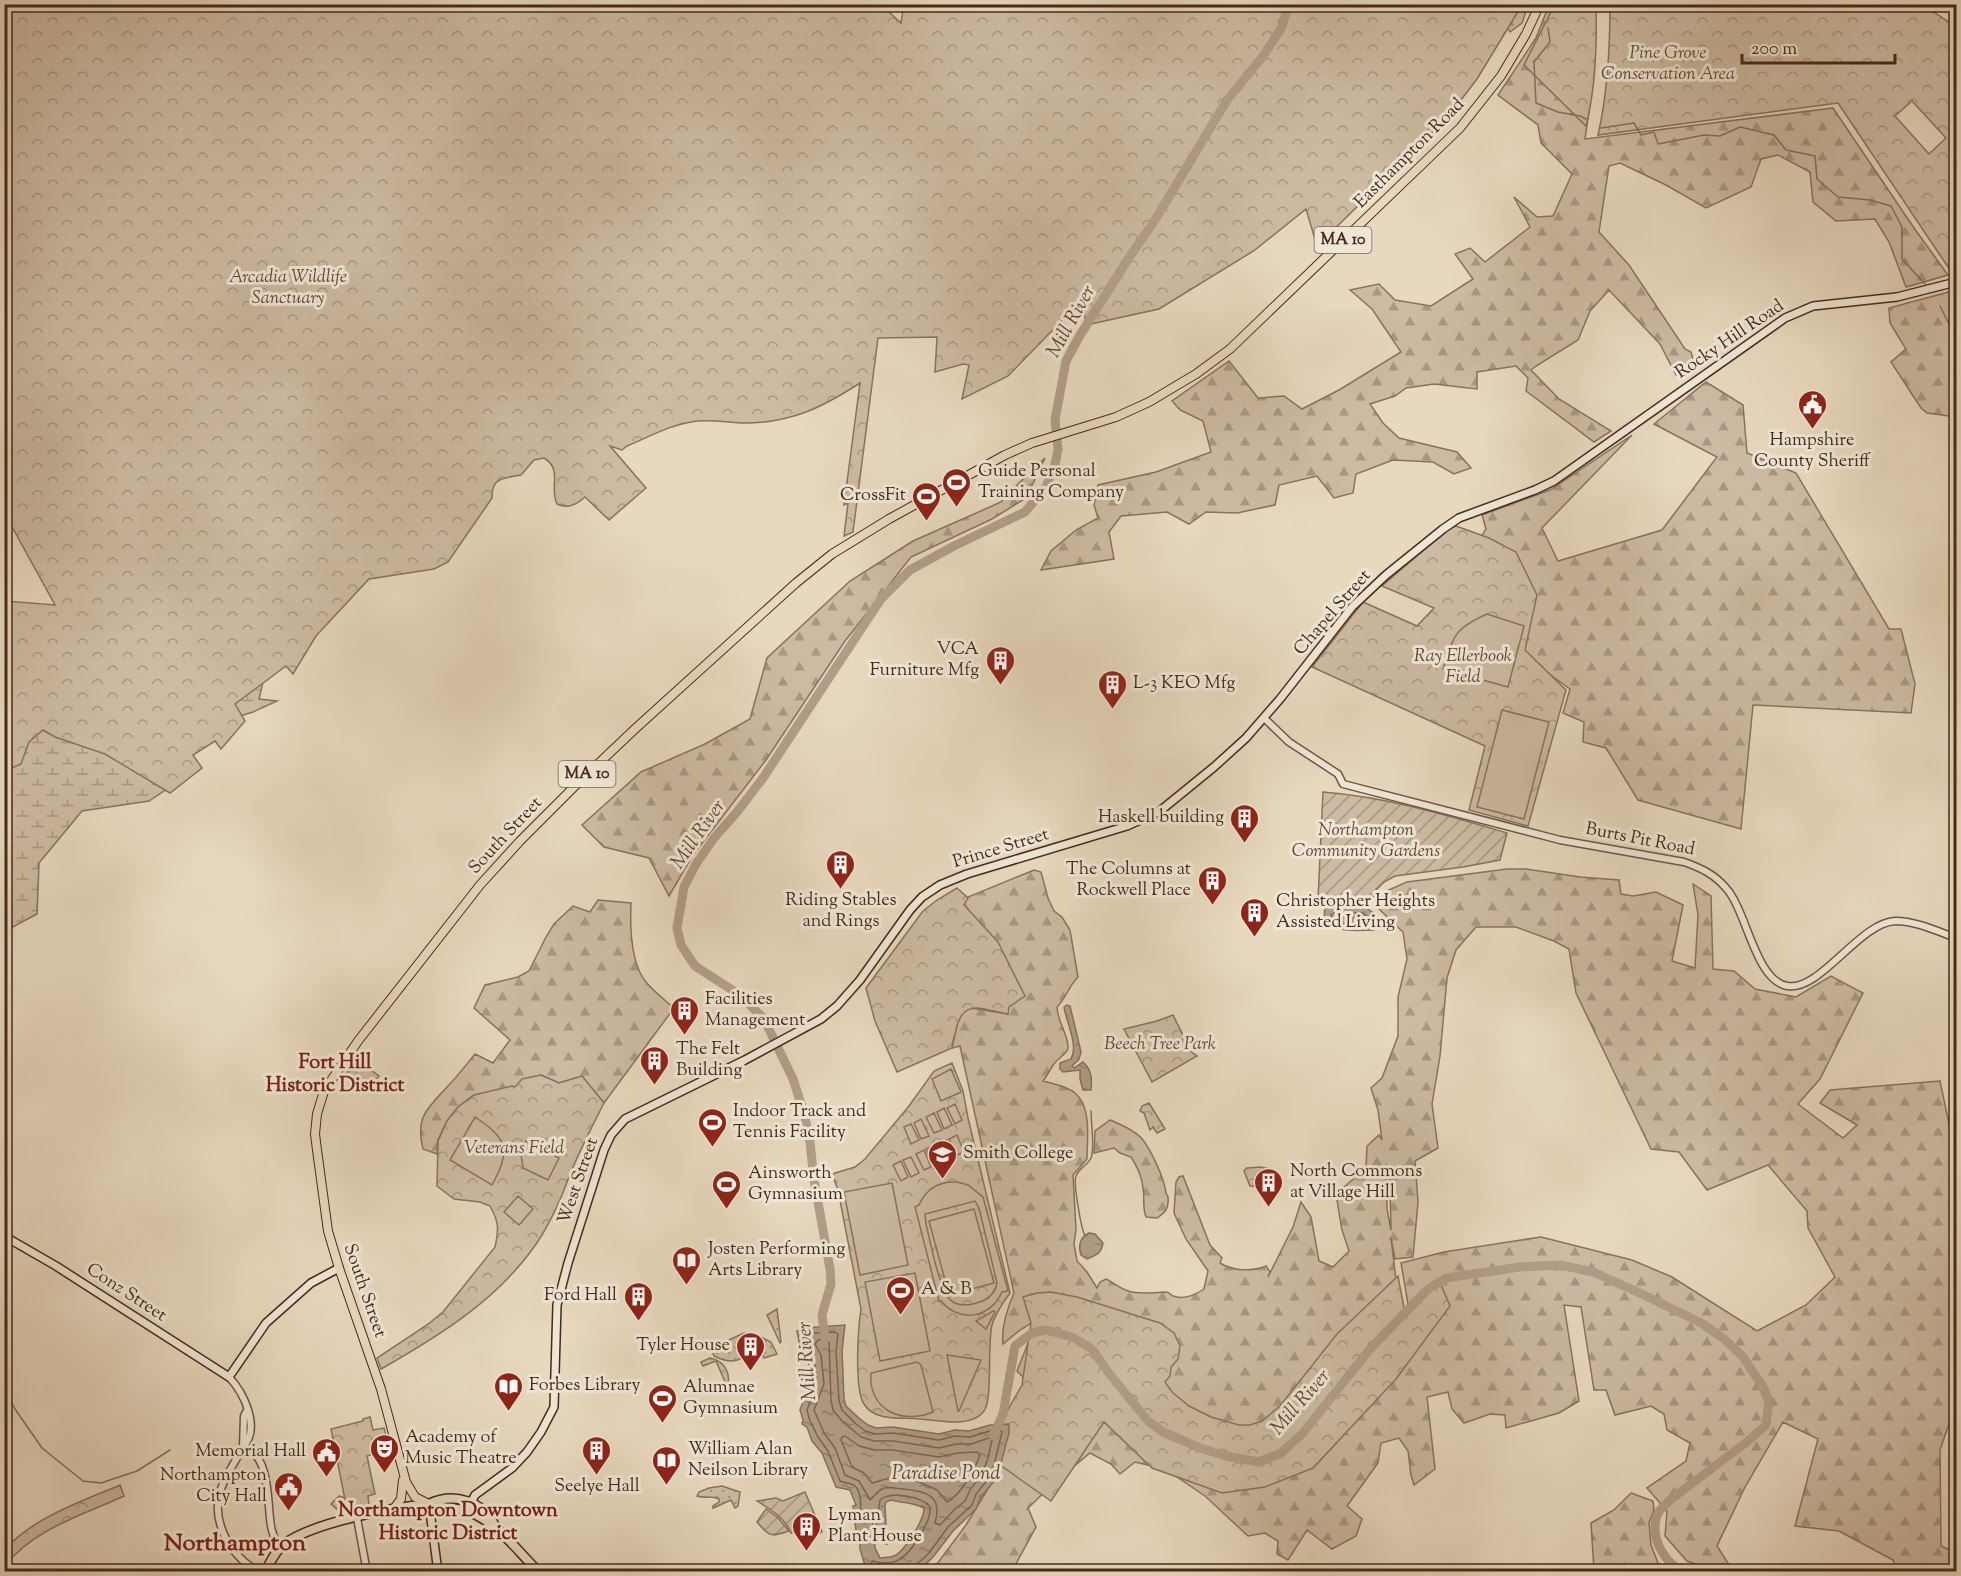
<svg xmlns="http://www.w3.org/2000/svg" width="1961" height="1576" font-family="'Sorts Mill Goudy',serif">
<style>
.grass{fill:url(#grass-dots);stroke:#8a725e;stroke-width:1.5}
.forest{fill:url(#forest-firs);stroke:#8a725e;stroke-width:1.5;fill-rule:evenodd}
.wetland{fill:url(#wetland-marsh);stroke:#8a725e;stroke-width:1.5}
.park{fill:url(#park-crowns);stroke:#8a725e;stroke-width:1.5;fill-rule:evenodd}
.garden{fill:url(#garden-furrows);stroke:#8a725e;stroke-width:1.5}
.pitch{fill:#ccbaa2;stroke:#8a725e;stroke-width:1.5;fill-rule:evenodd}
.water{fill:url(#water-ripples);stroke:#876f5c;stroke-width:1.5;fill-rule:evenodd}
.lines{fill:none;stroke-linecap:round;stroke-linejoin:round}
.shore{stroke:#7c6451;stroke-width:1.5}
.stream{stroke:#876f5c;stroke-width:1.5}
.river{stroke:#b19d87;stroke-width:9}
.tertiary-casing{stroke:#6f5644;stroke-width:9}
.secondary-casing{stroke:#472a1b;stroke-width:10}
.primary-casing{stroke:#472a1b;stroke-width:10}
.trunk-casing{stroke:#472a1b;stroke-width:11}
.tertiary{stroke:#efe6d5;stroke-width:6}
.secondary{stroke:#efe6d5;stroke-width:7}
.primary{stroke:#e7d8be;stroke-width:8}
.trunk{stroke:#e7d8be;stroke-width:8}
.labels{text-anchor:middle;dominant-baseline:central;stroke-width:6;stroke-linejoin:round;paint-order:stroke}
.shield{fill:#efe6d5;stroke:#796253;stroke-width:1.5}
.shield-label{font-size:16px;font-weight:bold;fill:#472a1b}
.park-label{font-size:18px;font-style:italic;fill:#624736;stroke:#efe6d5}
.street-label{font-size:18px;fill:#472a1b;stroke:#efe6d5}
.poi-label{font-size:18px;fill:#472a1b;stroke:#efe6d5;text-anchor:start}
.water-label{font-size:20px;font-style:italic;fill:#624736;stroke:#efe6d5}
.neighbourhood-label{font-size:20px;font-weight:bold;fill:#7a1f14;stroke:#efe6d5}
.district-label{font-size:24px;font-weight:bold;fill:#7a1f14;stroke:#efe6d5}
</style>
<defs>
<pattern id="grass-dots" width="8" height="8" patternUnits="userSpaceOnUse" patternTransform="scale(1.5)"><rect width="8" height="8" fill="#ccbaa2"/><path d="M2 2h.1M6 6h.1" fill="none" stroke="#a79783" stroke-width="1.8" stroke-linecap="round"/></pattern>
<pattern id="forest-firs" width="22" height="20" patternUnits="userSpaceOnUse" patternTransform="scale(1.5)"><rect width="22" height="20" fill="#ccbaa2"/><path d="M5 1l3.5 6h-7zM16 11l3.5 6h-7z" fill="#a79783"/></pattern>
<pattern id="wetland-marsh" width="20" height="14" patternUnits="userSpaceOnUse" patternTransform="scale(1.5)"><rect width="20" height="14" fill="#ccbaa2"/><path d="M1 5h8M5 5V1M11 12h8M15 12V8" fill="none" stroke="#a79783"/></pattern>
<pattern id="park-crowns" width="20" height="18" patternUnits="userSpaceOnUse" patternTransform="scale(1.5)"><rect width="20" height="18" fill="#ccbaa2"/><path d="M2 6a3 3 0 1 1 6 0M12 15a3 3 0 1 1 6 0" fill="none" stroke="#a79783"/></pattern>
<pattern id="garden-furrows" width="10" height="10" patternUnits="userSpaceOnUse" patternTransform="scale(1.5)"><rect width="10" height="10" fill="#ccbaa2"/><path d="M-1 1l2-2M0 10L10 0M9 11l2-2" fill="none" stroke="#a79783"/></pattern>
<pattern id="water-ripples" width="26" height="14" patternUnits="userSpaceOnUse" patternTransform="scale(1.5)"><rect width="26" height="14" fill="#b19d87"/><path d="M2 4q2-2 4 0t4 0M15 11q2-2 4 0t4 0" fill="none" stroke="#92806e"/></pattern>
</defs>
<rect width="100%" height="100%" fill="#e7d8be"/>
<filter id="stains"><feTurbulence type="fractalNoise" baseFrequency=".00333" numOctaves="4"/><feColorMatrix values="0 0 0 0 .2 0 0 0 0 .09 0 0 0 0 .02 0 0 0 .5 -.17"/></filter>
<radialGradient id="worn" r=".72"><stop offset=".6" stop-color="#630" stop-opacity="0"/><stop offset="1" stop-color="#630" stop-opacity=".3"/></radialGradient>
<!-- grass -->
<path class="grass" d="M777 1309 781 1342 780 1343 767 1315Z
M744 1333 751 1334 753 1339C747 1361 734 1366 714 1356L711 1348Z
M757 1335 771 1342 777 1354 764 1358 755 1338Z
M710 1358C726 1361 734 1378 724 1392L721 1391 719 1387 726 1384 716 1361 703 1366 701 1362Z
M722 1486 740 1492 738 1506 735 1508 731 1500 713 1508V1506L719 1502V1499C711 1495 705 1499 697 1496L699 1492 709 1488Z
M339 1496 345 1498 347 1510 339 1511 331 1504Z"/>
<!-- forest -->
<path class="forest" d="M1505 5H1528L1522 23 1510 32 1502 18Z
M1549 5H1595L1590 105 1585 139 1833 108 1914 228 1948 275 1906 287 1889 242 1875 219 1836 221 1813 202 1810 172 1778 155 1761 159 1751 187 1706 208 1666 185 1620 163 1609 166 1599 232 1629 265 1685 349 1691 352 1694 363 1676 375 1660 344 1609 290 1590 311 1578 340 1536 366 1531 370 1559 399 1611 431 1594 442 1526 391 1528 378 1516 366 1477 372V389L1434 384 1406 388 1395 396 1370 404 1383 423 1399 438 1457 452 1471 468 1454 474 1433 462 1393 460 1356 474 1353 493 1334 498 1317 476 1279 485 1275 505 1237 513 1206 512 1189 524 1167 512 1121 516 1109 532 1114 559 1041 570 1051 551 1076 530 1098 518 1094 505 1098 485 1156 472 1211 452 1203 421 1180 410 1172 401 1229 361 1258 398 1284 396 1302 409 1339 390 1401 352 1372 309 1350 290 1379 284 1395 300 1431 306 1473 279 1455 254 1470 248 1485 262 1530 227 1514 197 1537 217 1553 216 1572 174 1541 143 1538 125 1498 95 1536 38Z
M1956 290V417L1927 413 1921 408 1891 362 1906 349 1890 323 1889 308Z
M1706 382 1743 405 1747 453 1796 473 1889 629H1901L1915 684 1911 713 1753 705 1741 829 1638 800 1606 748 1583 742 1584 722 1563 713 1570 689 1521 654 1474 548 1486 529 1482 515 1550 490 1632 435 1542 528 1558 561 1662 530 1717 457 1654 424Z
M1045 458 1026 498 992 519 911 557 845 641 766 760 693 855 669 896 649 858 604 847 582 825 641 772 705 744 750 719 767 658 850 581 913 541 1001 502 1018 484Z
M1507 869H1526L1580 877 1619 880 1621 894 1633 896 1656 892 1683 905 1672 961 1695 968 1698 915 1693 884 1711 896 1713 969 1734 971 1755 989 1796 997 1831 976 1863 993 1820 1079 1798 1104 1843 1138 1857 1125 1820 1103 1830 1090 1940 1081 1956 1157V1218L1954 1232 1956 1235V1409L1953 1412 1940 1450 1941 1546 1956 1553V1571H1897L1893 1560 1839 1531 1795 1526 1818 1439 1783 1422 1745 1487 1717 1546 1733 1571H1716L1687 1561 1665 1536 1667 1511 1647 1488 1686 1461 1690 1443 1667 1430 1664 1414 1651 1406 1615 1415 1606 1390H1594L1581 1307 1564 1305 1579 1401 1559 1413 1506 1428 1505 1415 1490 1414 1464 1423 1452 1409 1448 1392 1427 1397 1435 1469 1414 1485 1411 1475 1408 1451 1399 1438 1381 1443 1378 1463 1347 1506 1362 1519 1356 1536 1332 1549 1307 1530 1288 1560 1277 1554 1278 1541 1265 1533 1248 1536 1205 1496 1165 1469 1135 1462 1120 1474 1111 1464 1090 1453 1053 1484 1028 1508 1036 1527 1012 1571 931 1572 966 1525 998 1472 1026 1395 1023 1377 1017 1371 1028 1343 1256 1477 1412 1327 1401 1263 1444 1252 1541 1237 1632 1260 1672 1277 1757 1331 1806 1305 1835 1277 1808 1228 1807 1211 1768 1165 1707 1190 1679 1152 1651 1149 1576 993 1569 949 1554 941 1516 927H1476L1456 950 1447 978 1440 1056 1432 1104 1438 1148 1415 1161 1418 1202 1413 1257 1395 1259 1391 1238 1398 1297 1258 1456 1044 1315 1020 1330 1003 1344C1001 1326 1007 1309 1014 1293L960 1046 952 1048 957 1024 961 1013 964 1011 971 1008 1008 1014 964 905 968 897 1034 870 1041 872 1048 898 1054 911 1062 917 1070 930 1078 977C1068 987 1067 997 1057 1007 1058 1020 1061 1022 1065 1034 1073 1055 1064 1051 1053 1065 1050 1070 1047 1076 1043 1081 1053 1084 1067 1086 1075 1093 1092 1107 1087 1139 1087 1159L1073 1175 1076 1230 1074 1244 1077 1261 1087 1272 1097 1288 1100 1282 1106 1279C1115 1283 1121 1290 1132 1292 1143 1294 1154 1293 1165 1292 1170 1292 1169 1294 1173 1296 1184 1300 1195 1295 1204 1289L1208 1271 1186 1239 1174 1213 1176 1182 1179 1177 1183 1176 1210 1245 1222 1258 1220 1263C1233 1271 1251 1272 1266 1266L1270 1272 1268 1277 1293 1227 1301 1202 1311 1217 1319 1261 1333 1267 1349 1251 1342 1230 1336 1194 1366 1168 1367 1146 1379 1135 1382 1140 1378 1110 1371 1088 1382 1078 1398 1036V997L1407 959 1403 932 1379 909 1384 892 1407 882ZM1386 1164 1390 1184 1391 1230 1387 1209Z
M598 900 631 903C630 926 631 964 646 982 654 992 665 1000 674 1008L604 1103 582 1076 559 1083 541 1075 515 1088 474 1095 458 1107 447 1121 438 1140 437 1154 423 1149C415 1117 427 1109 447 1087 457 1077 466 1065 475 1054L493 1063 510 1040 474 1008 485 985 518 977 529 971 546 937 554 924 573 906 590 912Z
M1110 1120C1120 1124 1136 1131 1143 1140 1150 1149 1161 1172 1164 1184 1166 1189 1165 1193 1168 1197 1169 1208 1166 1212 1157 1218L1146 1217C1142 1207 1145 1198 1143 1188 1142 1177 1137 1166 1131 1157L1120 1153 1114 1148 1094 1153 1095 1131Z
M1631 1493 1653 1501 1654 1510 1649 1523 1651 1545 1658 1563 1669 1571 1596 1572 1594 1570 1591 1523 1614 1510Z"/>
<!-- wetland -->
<path class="wetland" d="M267 665 259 699 277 701 253 712 214 724 173 785 149 801 82 811 39 863 37 914 9 929 4 927V721Z"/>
<!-- park -->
<path class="park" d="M1555 4 1596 5C1597 45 1596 87 1586 126L1524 65Z
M174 5 178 10 183 4H880L901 23 904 4 1522 5 1477 79 1461 100 1427 138 1317 246 1306 209 1255 250 1159 309 1086 325 1083 299 1008 376 962 399 969 365 963 364 935 372 937 337 878 338 853 532 844 536 848 503 844 505 860 383C823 407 791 423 745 423 728 423 708 418 691 422 667 426 649 437 627 446L622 450 610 446 646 488 609 520 585 497C576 505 568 509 557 504 549 488 563 469 544 458L534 460 521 475C505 478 491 477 492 498L448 562 434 569 369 579 316 636 293 674 286 666 235 704 245 721 221 749 215 741 193 755 202 768 170 793 105 754 55 737 43 730 29 742 21 764 5 771V601L55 605 5 514 4 5Z
M1610 5H1923L1956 27V275L1954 276 1838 103 1598 135C1608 92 1610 48 1610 5ZM1912 101 1946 138 1929 154 1895 116Z
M1456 526 1489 538 1516 552 1537 595 1525 650 1566 690 1528 826 1469 810 1485 746 1312 667 1363 602 1417 626 1434 608 1382 586 1448 529Z
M957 888 968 898 964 905 998 942 1025 996 1009 1007 1008 1014C983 1010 963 997 956 1030 955 1036 952 1042 952 1048L897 1072 875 1021 866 988 923 911 937 900Z
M1173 1015 1183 1035V1042L1186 1048 1197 1056 1152 1082 1124 1029 1157 1021Z
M357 1060 379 1076 369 1090 346 1074Z
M952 1063 963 1091 968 1118 1010 1293C1003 1303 995 1313 992 1325 987 1345 993 1399 984 1411 971 1429 938 1420 919 1419 901 1417 875 1422 864 1404 854 1389 858 1328 861 1309L838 1190 832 1174 855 1167 865 1159 909 1106 934 1071Z
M541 1075 559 1083 582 1076 604 1103C591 1129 577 1155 567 1182 561 1199 552 1218 542 1235 504 1296 441 1335 381 1369L377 1358 427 1325 443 1312 495 1247C499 1229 499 1222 490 1206L480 1202 454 1199 437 1186 438 1141 447 1121 458 1107 474 1095 512 1086 515 1087 522 1079Z
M1149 1103 1165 1129 1157 1133 1153 1127 1150 1130 1144 1113 1140 1111 1142 1106Z
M1260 1167 1270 1169 1272 1174 1270 1181 1260 1187 1250 1186 1244 1171 1247 1168Z
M1398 1276 1405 1313 1424 1291 1439 1280 1450 1306 1396 1379 1313 1468 1265 1487 1222 1493 1152 1468 1104 1422 1051 1501 983 1453 1022 1385 1031 1323 1023 1297 1037 1293 1051 1292 1077 1297 1160 1323 1174 1333 1180 1346 1178 1359 1171 1367 1170 1376 1165 1382 1172 1392 1189 1406 1211 1417 1239 1425H1250L1262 1421 1280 1406 1337 1334Z
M370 1417 373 1430 384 1428 390 1450 367 1456 375 1494 368 1496 369 1506 347 1510 331 1429 363 1421V1419Z
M120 1485 124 1496C83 1515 33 1529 5 1566V1549C35 1517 80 1502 120 1485Z"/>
<!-- garden -->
<path class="garden" d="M1323 792C1387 797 1446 815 1507 833L1500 860 1463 867 1395 876 1384 882 1377 889 1372 899 1318 900Z
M805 1492 822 1532 820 1533 813 1518 791 1533C785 1518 770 1509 757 1501L776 1498 783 1501Z
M766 1509 778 1518 789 1531C770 1537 770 1537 757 1522Z"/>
<!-- pitch -->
<path class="pitch" d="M1487 614 1524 626 1508 687 1443 669C1455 635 1452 630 1487 614Z
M1502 710 1549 722 1524 819 1477 807Z
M951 1069 961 1092 941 1101 932 1079Z
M955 1104 962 1120 955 1124 947 1108Z
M944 1108 952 1125 944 1129 937 1112Z
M934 1113 942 1130 934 1133 926 1117Z
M475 1117C508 1139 511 1150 492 1185L450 1160Z
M921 1119 929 1136 921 1139 914 1123Z
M911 1124 919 1140 911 1144 904 1127Z
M957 1135 964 1152 957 1155 949 1139Z
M947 1140 954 1156 947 1160 939 1143Z
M526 1141 559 1158 548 1180 523 1168 520 1148Z
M934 1146 941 1162 934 1166 926 1149Z
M924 1150 931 1167 924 1170 916 1154Z
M911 1157 919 1173 911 1177 903 1160Z
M901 1161 908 1177 901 1181 893 1165Z
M957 1182 968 1185 983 1197 1008 1291 1002 1292C990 1319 959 1323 941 1301H939L915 1207 919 1205C926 1189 939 1181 957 1182ZM975 1201 979 1208 997 1283C995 1293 989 1299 980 1302 971 1305 961 1307 953 1302 940 1295 930 1240 926 1224L925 1214Z
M892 1183 908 1265 860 1275 844 1192Z
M518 1196 533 1209 519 1225 504 1212Z
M974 1209 994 1283 949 1295 929 1221Z
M915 1273 930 1351 880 1361 865 1282Z
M993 1311 995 1312 986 1329 976 1321Z
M947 1355 981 1360 959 1411H958Z
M917 1362 921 1365 933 1412C902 1425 868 1410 871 1373Z"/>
<!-- water -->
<path class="water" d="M1325 907H1365L1375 914 1374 930C1356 930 1336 934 1324 918Z
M1067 1005 1070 1006 1081 1052 1079 1059 1072 1066 1074 1068 1083 1062C1092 1070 1092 1079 1091 1090H1083L1080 1079V1070L1063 1072 1060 1069V1063L1071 1059C1079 1046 1066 1021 1064 1007Z
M1089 1233 1095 1234 1103 1243C1101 1254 1096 1255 1087 1259L1081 1255C1078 1246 1080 1237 1089 1233Z
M845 1325 842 1351 844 1399 846 1406 860 1419 868 1425 876 1428 893 1427 939 1434 955 1430 969 1431 990 1425 1009 1424V1433L1001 1463 994 1481 981 1497 976 1509 953 1531 933 1557 919 1571 869 1572 866 1569 860 1549V1537L856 1531 853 1506 856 1505 850 1490 836 1487 822 1453 812 1441 807 1427 802 1424 803 1420 800 1410 810 1384V1376L808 1358 800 1346 797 1331 805 1330V1328ZM891 1500C902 1503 913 1502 924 1508 925 1518 905 1551 894 1556 888 1558 886 1557 880 1558L875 1548 873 1522 874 1519 884 1543 885 1541 887 1545 885 1506 886 1502Z
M809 1522 813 1525 812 1531 805 1535H798C797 1529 804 1523 809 1522Z"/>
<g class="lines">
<!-- shore -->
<path class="shore" d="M1334 913H1363L1368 917V922L1366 924H1342L1332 918 1331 915Z
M818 1340H826L829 1342 831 1400 833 1410 842 1421 861 1437 874 1441H893L939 1448 956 1444H971L989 1438 992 1440 988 1458 982 1474 970 1490 965 1501 955 1509 940 1525 935 1523C943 1496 927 1491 903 1489 897 1489 891 1486 884 1488 878 1490 875 1496 870 1500L859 1481 845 1475 835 1448 824 1433 814 1410 824 1384 821 1355 815 1344Z
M842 1437 845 1436 859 1446 875 1450H892L939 1457 957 1453 977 1452 980 1455C975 1469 960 1496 947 1502L937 1490 917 1481 890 1478 872 1483 864 1473 852 1467 841 1440Z
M872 1572 871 1564 873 1561C881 1564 893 1564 900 1559 912 1552 932 1520 930 1507 922 1496 890 1491 880 1500L878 1514 870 1515 865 1523 861 1522C859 1511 864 1495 855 1486 851 1483 844 1483 840 1481L828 1451 818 1437 810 1421 807 1410 816 1386V1376L814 1357 806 1344 805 1339 811 1333 835 1332 838 1334 836 1351 839 1401 842 1410 856 1424 865 1431 875 1434 893 1433 939 1440 955 1436 970 1437 990 1431 1000 1430 1002 1432 995 1461 989 1478 976 1494 972 1505 948 1527 929 1553 916 1565 915 1572"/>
<!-- stream -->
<path class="stream" d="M1520 9 1521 4
M1548 28 1550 42 1534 62 1536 103 1558 112 1580 116 1586 119
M1601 128 1634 123 1641 135 1654 132 1658 144 1704 135 1720 136 1740 127 1774 135 1786 150 1815 156 1817 179 1838 197 1870 200 1891 206 1902 227V259L1925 284
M1940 306 1956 338
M1085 1236C1081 1228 1073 1182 1076 1176 1079 1168 1087 1166 1091 1158 1095 1148 1091 1123 1091 1111
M4 1387 15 1409 42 1448 83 1481 101 1483 137 1471 170 1450"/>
<!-- river -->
<path class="river" d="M825 1339 822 1315 831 1284 830 1269 814 1180 810 1142 804 1113 793 1079 764 1019 740 995 695 966 681 945 677 928 684 887 696 864 714 838 737 812 763 778 881 599 910 570 954 546 1025 512 1046 487 1055 465 1058 449 1055 420 1066 361 1079 337 1128 259 1155 220 1227 100 1263 56 1281 29 1289 4
M993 1436 1003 1414 1015 1346 1032 1333 1046 1330 1072 1337 1092 1349 1108 1372 1148 1421 1163 1432 1200 1448 1226 1456 1258 1462 1280 1454 1303 1433 1370 1349 1427 1290 1446 1278 1520 1267 1560 1265 1593 1272 1644 1295 1703 1324 1724 1339 1743 1357 1763 1387 1769 1402 1766 1425 1748 1441 1670 1500C1664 1506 1657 1511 1656 1519 1651 1541 1666 1564 1684 1572"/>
<defs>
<path id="tertiary" d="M1264 718 1289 742 1338 774 1343 784 1560 840 1684 862C1701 868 1714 874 1726 888 1747 911 1755 980 1787 986 1820 992 1859 923 1895 921 1916 921 1937 931 1956 938
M229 1377C244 1393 261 1428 243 1447 236 1461 226 1474 221 1489 210 1521 230 1556 259 1572
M243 1447C271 1454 267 1503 271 1526 272 1534 276 1541 279 1548
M243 1447 244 1416 247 1410
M357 1518 367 1572"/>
<path id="secondary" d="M4 1236 56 1266 229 1377 266 1323 311 1283 339 1268
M429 1504 438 1572
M470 1505 475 1495 512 1468 527 1452 541 1432 554 1407 557 1305 568 1263 604 1150 611 1135 625 1119 745 1060 821 1019 837 1006 860 980 910 910 922 897 940 885 967 874 1127 826 1160 811 1214 767 1246 738 1280 699 1352 607 1386 575 1443 529 1459 518 1535 490 1554 481 1785 318 1813 306 1897 297 1956 282"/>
<path id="primary" d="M429 1504 415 1497 406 1482 381 1389 339 1268 328 1231 317 1150 315 1134 317 1114 324 1091 358 1041 480 885 520 841 581 780 636 728 796 583 832 554 889 519 1005 455 1032 443 1116 417 1149 402 1196 374 1230 349 1460 128 1501 76 1526 34 1540 4
M393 1510 401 1499 403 1480"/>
<path id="trunk" d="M429 1504C442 1509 454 1507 467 1511 498 1522 516 1550 539 1572
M265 1572C270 1563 275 1551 283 1545 310 1523 394 1507 429 1504 454 1492 483 1501 495 1526"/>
</defs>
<!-- tertiary casing -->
<use href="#tertiary" class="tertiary-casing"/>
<!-- secondary casing -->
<use href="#secondary" class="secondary-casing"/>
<!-- primary casing -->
<use href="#primary" class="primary-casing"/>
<!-- trunk casing -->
<use href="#trunk" class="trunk-casing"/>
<!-- tertiary -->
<use href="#tertiary" class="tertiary"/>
<!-- secondary -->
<use href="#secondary" class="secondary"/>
<!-- primary -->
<use href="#primary" class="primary"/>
<!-- trunk -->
<use href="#trunk" class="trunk"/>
</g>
<!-- icons -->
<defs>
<symbol id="civic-pin" viewBox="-11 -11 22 30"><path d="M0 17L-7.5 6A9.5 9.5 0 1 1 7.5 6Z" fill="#8f2418" stroke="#efe6d5"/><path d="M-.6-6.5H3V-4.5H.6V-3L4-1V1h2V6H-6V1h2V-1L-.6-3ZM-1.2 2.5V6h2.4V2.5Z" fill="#fff"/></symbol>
<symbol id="stadium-pin" viewBox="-11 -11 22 30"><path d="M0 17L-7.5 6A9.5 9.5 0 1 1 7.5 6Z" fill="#8f2418" stroke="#efe6d5"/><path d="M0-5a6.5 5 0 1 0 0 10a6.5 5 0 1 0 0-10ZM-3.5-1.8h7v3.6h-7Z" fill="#fff"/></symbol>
<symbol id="building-pin" viewBox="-11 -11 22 30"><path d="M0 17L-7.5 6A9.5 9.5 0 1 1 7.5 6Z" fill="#8f2418" stroke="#efe6d5"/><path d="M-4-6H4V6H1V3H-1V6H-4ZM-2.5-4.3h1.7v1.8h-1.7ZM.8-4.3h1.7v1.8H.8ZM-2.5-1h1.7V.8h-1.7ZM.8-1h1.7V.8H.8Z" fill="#fff"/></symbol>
<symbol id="university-pin" viewBox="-11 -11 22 30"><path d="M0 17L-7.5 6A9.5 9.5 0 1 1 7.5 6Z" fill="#8f2418" stroke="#efe6d5"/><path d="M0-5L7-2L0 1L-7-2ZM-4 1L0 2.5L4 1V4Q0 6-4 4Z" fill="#fff"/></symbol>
<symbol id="library-pin" viewBox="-11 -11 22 30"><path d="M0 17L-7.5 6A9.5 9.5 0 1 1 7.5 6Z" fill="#8f2418" stroke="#efe6d5"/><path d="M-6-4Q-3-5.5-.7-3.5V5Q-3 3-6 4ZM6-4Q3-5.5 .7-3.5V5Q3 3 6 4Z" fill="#fff"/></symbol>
<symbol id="theatre-pin" viewBox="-11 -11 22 30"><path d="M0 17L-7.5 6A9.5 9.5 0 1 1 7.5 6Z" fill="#8f2418" stroke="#efe6d5"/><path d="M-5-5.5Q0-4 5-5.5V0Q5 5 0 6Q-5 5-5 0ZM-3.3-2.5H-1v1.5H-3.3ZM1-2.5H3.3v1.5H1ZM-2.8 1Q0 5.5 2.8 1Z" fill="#fff"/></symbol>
</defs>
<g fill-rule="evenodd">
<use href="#civic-pin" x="1796" y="388" width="33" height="45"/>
<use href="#stadium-pin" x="940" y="466" width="33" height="45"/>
<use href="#stadium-pin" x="910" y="480" width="33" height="45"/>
<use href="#building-pin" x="984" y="644" width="33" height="45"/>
<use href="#building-pin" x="1096" y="668" width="33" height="45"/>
<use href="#building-pin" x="1228" y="802" width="33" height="45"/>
<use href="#building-pin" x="824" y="848" width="33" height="45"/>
<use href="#building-pin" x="1196" y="864" width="33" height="45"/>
<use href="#building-pin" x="1238" y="896" width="33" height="45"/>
<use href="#building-pin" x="668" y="994" width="33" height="45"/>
<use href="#building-pin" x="638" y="1044" width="33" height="45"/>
<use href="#stadium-pin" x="696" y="1106" width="33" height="45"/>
<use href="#university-pin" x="926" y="1138" width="33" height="45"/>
<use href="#building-pin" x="1252" y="1166" width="33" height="45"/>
<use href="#stadium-pin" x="710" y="1168" width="33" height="45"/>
<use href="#library-pin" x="670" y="1244" width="33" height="45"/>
<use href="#stadium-pin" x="884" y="1274" width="33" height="45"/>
<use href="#building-pin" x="622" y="1280" width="33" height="45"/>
<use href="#building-pin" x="734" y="1330" width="33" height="45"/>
<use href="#library-pin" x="492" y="1370" width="33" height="45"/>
<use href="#stadium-pin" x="646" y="1382" width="33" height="45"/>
<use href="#theatre-pin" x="368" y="1432" width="33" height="45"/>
<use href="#building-pin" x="580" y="1434" width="33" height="45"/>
<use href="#civic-pin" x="310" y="1436" width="33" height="45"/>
<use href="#library-pin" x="650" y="1444" width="33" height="45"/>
<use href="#civic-pin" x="272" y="1470" width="33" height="45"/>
<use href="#building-pin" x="790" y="1510" width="33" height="45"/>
</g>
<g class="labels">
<!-- shield labels -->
<g class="shield">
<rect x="1314.5" y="227" width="57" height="26" rx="4.5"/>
<rect x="558.5" y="761" width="57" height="26" rx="4.5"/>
</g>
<g class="shield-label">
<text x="1343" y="240">MA 10</text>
<text x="587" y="774">MA 10</text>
</g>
<!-- park labels -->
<g class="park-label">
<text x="1668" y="54">Pine Grove<tspan x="1668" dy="21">Conservation Area</tspan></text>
<text x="288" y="278">Arcadia Wildlife<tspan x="288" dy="21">Sanctuary</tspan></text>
<text x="1463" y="657">Ray Ellerbook<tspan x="1463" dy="21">Field</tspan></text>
<text x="1366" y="831">Northampton<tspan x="1366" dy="21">Community Gardens</tspan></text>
<text x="1160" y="1045">Beech Tree Park</text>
<text x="514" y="1149">Veterans Field</text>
</g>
<!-- street labels -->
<g class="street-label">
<text transform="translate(1410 154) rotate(-45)">Easthampton Road</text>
<text transform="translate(1730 340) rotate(-34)">Rocky Hill Road</text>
<text transform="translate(1333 613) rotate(-49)">Chapel Street</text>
<text transform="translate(506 836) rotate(-47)">South Street</text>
<text transform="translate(1640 840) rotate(11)">Burts Pit Road</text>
<text transform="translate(1001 849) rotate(-17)">Prince Street</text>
<text transform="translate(579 1181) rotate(-71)">West Street</text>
<text transform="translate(364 1291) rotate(71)">South Street</text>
<text transform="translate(126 1293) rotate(33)">Conz Street</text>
</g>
<!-- poi labels -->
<g class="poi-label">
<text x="1812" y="441" text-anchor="middle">Hampshire<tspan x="1812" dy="21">County Sheriff</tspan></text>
<text x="978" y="472">Guide Personal<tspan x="978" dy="21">Training Company</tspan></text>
<text x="906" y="496" text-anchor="end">CrossFit</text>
<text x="979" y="650" text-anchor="end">VCA<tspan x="979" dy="21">Furniture Mfg</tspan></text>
<text x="1133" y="684">L-3 KEO Mfg</text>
<text x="1224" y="818" text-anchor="end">Haskell building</text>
<text x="1191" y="870" text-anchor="end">The Columns at<tspan x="1191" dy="21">Rockwell Place</tspan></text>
<text x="841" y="901" text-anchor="middle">Riding Stables<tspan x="841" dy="21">and Rings</tspan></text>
<text x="1276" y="902">Christopher Heights<tspan x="1276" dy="21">Assisted Living</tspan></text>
<text x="705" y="1000">Facilities<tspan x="705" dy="21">Management</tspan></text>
<text x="676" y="1050">The Felt<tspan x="676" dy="21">Building</tspan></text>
<text x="733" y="1112">Indoor Track and<tspan x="733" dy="21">Tennis Facility</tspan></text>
<text x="963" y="1154">Smith College</text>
<text x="1290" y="1172">North Commons<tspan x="1290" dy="21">at Village Hill</tspan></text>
<text x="748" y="1174">Ainsworth<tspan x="748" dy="21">Gymnasium</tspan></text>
<text x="708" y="1250">Josten Performing<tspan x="708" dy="21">Arts Library</tspan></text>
<text x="921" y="1290">A &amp; B</text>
<text x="617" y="1296" text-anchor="end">Ford Hall</text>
<text x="730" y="1346" text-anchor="end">Tyler House</text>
<text x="529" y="1386">Forbes Library</text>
<text x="683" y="1388">Alumnae<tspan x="683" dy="21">Gymnasium</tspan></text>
<text x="405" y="1438">Academy of<tspan x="405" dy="21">Music Theatre</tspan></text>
<text x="688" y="1450">William Alan<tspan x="688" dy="21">Neilson Library</tspan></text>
<text x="306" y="1452" text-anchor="end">Memorial Hall</text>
<text x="267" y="1476" text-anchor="end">Northampton<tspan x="267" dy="21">City Hall</tspan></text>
<text x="597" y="1487" text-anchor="middle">Seelye Hall</text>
<text x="828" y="1516">Lyman<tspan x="828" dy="21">Plant House</tspan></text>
</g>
<!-- water labels -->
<g class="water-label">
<text transform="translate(1072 322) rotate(-61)">Mill River</text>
<text transform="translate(699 835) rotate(-55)">Mill River</text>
<text transform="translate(808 1361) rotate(-94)">Mill River</text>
<text transform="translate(1301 1403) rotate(-49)">Mill River</text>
<text x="946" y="1474">Paradise Pond</text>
</g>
<!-- neighbourhood labels -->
<g class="neighbourhood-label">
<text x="335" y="1063">Fort Hill<tspan x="335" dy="23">Historic District</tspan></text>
<text x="448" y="1511">Northampton Downtown<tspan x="448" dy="23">Historic District</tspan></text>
</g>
<!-- district labels -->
<g class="district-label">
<text x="235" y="1544">Northampton</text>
</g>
</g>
<!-- margin -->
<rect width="1961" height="1576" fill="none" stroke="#e7d8be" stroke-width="24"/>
<rect x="6" y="6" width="1949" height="1564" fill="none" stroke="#472a1b" stroke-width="3"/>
<rect x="12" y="12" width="1937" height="1552" fill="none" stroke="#472a1b" stroke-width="1.5"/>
<!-- scale -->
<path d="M1742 54v9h153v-9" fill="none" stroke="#472a1b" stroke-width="3"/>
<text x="1751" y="54" font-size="18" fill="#472a1b" stroke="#efe6d5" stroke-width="4.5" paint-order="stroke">200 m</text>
<rect width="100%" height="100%" filter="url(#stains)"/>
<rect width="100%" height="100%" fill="url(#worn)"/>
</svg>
